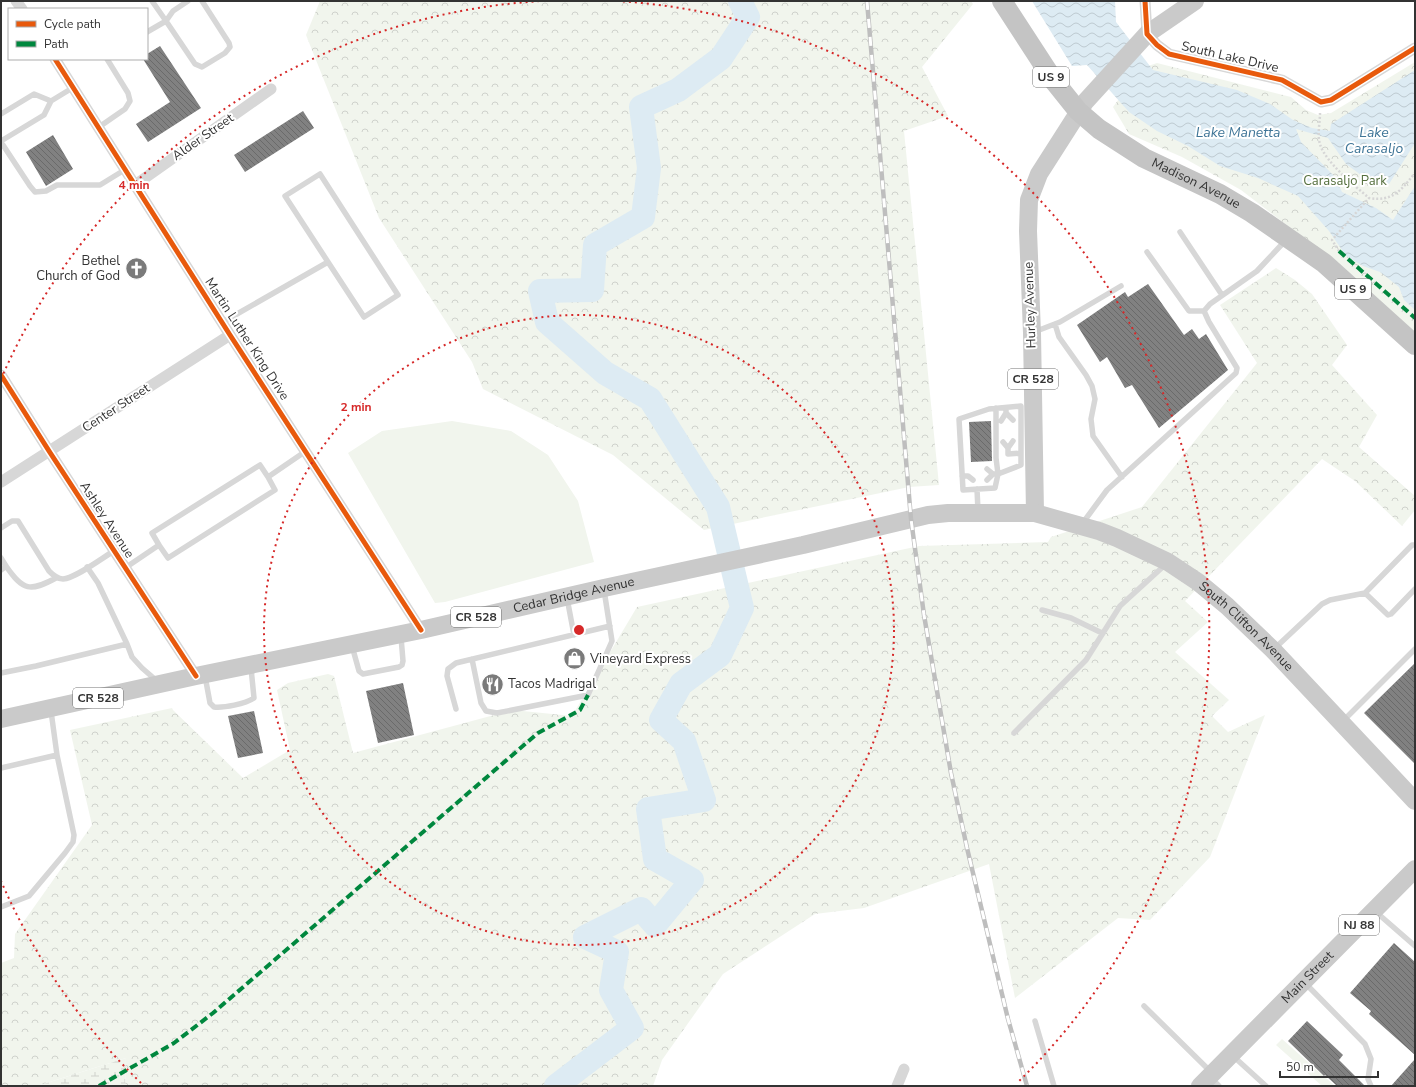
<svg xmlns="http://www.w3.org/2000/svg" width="1416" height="1087" font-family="'Nunito Sans',sans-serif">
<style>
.green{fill:#f1f5ed}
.forest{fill:url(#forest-crowns)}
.wetland{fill:url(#wetland-marsh)}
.water{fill:url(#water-waves)}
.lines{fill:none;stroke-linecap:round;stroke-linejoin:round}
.river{stroke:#ddebf3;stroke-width:24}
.building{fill:url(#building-back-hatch)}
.path{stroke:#d6d6d6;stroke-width:2.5;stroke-dasharray:2 2;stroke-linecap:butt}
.lane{stroke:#d7d7d7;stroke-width:5.5}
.street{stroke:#d7d7d7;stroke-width:11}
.primary{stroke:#cacaca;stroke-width:18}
.highway{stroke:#c4c4c4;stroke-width:20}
.rail-casing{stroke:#bebebe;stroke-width:4.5}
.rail{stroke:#fff;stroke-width:3;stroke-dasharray:9;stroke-linecap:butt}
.quiet{stroke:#00873e;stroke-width:4;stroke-dasharray:8 4;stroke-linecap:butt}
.cycleway-casing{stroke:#fff;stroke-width:8}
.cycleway{stroke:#e8590c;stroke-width:5}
.ring{fill:none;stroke:#d62828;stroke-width:2;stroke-dasharray:2 4}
.labels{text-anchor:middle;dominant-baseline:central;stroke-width:4;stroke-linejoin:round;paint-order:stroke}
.shield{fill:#fff;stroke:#707070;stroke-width:1}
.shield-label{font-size:12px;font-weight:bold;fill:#333}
.street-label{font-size:13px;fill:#333;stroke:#fff}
.park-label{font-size:13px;fill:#56703f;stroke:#fff}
.poi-label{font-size:13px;fill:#333;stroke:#fff;text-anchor:start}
.water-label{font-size:14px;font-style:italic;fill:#3f7597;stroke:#fff}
.centre{fill:#d62828;stroke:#fff;stroke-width:2}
.ring-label{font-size:12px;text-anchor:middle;font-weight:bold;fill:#d62828;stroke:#fff;stroke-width:4;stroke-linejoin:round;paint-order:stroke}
</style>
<defs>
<pattern id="forest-crowns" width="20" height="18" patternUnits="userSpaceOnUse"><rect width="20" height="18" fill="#f1f5ed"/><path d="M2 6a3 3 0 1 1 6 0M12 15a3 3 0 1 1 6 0" fill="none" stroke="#cfd2cc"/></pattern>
<pattern id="wetland-marsh" width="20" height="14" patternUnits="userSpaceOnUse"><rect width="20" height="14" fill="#f1f5ed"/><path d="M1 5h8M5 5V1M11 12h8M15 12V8" fill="none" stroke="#cfd2cc"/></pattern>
<pattern id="water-waves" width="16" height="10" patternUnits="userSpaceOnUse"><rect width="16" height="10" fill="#ddebf3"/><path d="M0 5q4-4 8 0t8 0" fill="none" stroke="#becad1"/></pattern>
<pattern id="building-back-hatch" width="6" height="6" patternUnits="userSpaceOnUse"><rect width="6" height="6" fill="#818181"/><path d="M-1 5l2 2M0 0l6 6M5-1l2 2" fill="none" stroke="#6a6a6a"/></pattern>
</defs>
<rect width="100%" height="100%" fill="#fff"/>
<!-- green -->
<path class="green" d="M452 421 511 431 548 455 578 501 594 562 445 602 435 603 348 453 382 431Z
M1282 1039 1335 1086H1322L1276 1045Z"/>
<!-- forest -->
<path class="forest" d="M320 1H971L973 4 922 67 948 116 904 131 939 485 909 487 704 530 613 455 483 389 472 362 379 218 306 35Z
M1415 62V335L1306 240 1241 190 1182 157 1129 134 1113 107 1142 68 1157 63 1291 97 1306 110 1318 115 1331 113Z
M1276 268 1295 280 1312 294 1347 345 1332 365 1377 415 1359 447 1415 496V510L1402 526 1355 481 1322 459 1185 601 1208 622 1175 652 1229 700 1212 716 1228 732 1265 715 1210 857 1150 920 1118 918 1015 998 989 864 864 908 815 914 723 974 662 1060 653 1086H125L126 1058 37 1086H1V963L14 958 15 934 92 825 70 730 172 708 173 710 243 778 290 750 277 690 288 683 328 674 334 676 353 753 513 710 572 716 637 607 919 546 1048 542 1051 537 1142 507 1257 363 1220 305Z"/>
<!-- wetland -->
<path class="wetland" d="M126 1058 125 1086H37Z"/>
<!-- water -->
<path class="water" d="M1032 1H1115L1116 22 1153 70 1237 90 1270 104 1293 120 1312 128 1330 131 1331 124 1415 70V143L1389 184 1376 186 1346 164 1328 138 1296 129 1301 142 1335 177 1342 192 1376 208 1393 220 1415 186V310L1404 300 1399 287 1380 272 1363 266 1346 256 1329 231 1298 196 1258 178 1220 166 1188 146 1157 131 1129 112 1087 65 1072 66Z"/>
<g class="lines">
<!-- river -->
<path class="river" d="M556 1086 632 1028 611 990 617 952 585 937 641 909 655 925 692 880 655 859 648 809 704 800 684 741 661 720 681 684 720 655 742 608 718 507 650 399 605 373 547 322 540 291 592 290 595 245 643 217 649 168 641 107 678 90 721 58 748 17 740 1"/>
</g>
<!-- building -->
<path class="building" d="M160 46 201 108 148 142 136 124 170 102 143 59H147V54Z
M303 111 314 128 245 172 234 155Z
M53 135 73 169 46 186 26 152Z
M1148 284 1184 335 1192 329 1199 339 1206 334 1228 370 1159 428 1132 385 1125 388 1107 357 1100 362 1077 325 1125 292 1128 297Z
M991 421 992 461 971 462 969 422Z
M1415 663V764L1364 713Z
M403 683 414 735 378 743 366 691Z
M254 711 263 753 238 758 228 716Z
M1394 943 1415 962V1055L1369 1014 1371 1011 1350 993Z
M1307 1021 1343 1055 1339 1060 1365 1086H1337L1325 1075 1324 1076 1288 1041Z
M1415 1059V1086H1391Z"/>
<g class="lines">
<!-- path -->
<path class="path" d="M1320 113C1320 123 1317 135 1320 144 1325 162 1355 186 1369 198 1393 202 1401 190 1415 173
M1339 251 1332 240 1369 198"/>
<!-- lane -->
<path class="lane" d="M188 1 173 11 166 21 195 64 202 67 225 53 230 47 229 43 202 1
M147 32 166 21 152 1
M1 114 34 94 51 101
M99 127 125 109 130 101 128 93 107 59
M1 141 44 115 51 101 74 87
M1 142 30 186 35 192 46 191 57 185H100L126 169
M1180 232 1222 295
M1147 252 1189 311H1204
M223 322 328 262 364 317 398 295 320 174 285 196 328 262
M1055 324 1059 337 1086 375 1092 386 1095 399 1091 419 1093 436 1122 477
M1034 332 1060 322 1121 286
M1021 406V465L998 474 995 488 963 490 959 419 989 409Z
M1006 408V413L1013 420
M1001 421 1006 413
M1003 442 1008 448 1013 441
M1008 448V454L1021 453
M987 469 993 474 987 480
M993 474H998L996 458V408
M962 476H968L973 480
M977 489 978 511
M1082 524 1107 490 1236 373 1237 368 1209 322 1204 311 1210 304 1257 271 1285 241
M1 528 12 521H18L49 571C53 575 57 579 63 579 76 578 102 558 114 551
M159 545 152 533 260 465 268 477
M1415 545H1412L1365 593 1388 615 1391 614 1415 589
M1 558 6 566
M87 567 98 583 127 644 132 657 142 668 157 681
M125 568 159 545 168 558 275 490 268 477 306 451
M1 570 6 566C23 591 30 592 56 578
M567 598 574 635
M1042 610 1071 618 1102 633
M352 646 359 671 363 674 399 667 402 665 403 661 401 637
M1274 649 1322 604 1330 600 1365 593
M472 659 481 703 486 711 497 713 588 695 612 641 604 590
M1 673 36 666 127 644
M205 676 210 703 214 707C224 708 245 704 254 698L251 668
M456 709 447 676 448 669 456 663 610 626
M1343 721 1415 649
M1014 733 1086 660 1120 606 1166 564
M1 768 57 755 51 711
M1 907 29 896 65 853 73 842 74 835 57 755
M1376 912 1415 946
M1305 983 1365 1044 1371 1059 1368 1079 1371 1086
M1144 1006 1211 1072
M1035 1021 1054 1086
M1233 1056 1266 1086
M1211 1078 1219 1086"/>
<!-- street -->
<path class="street" d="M16 1 22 9
M1145 1 1147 34 1157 45 1169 54 1282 80 1321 102 1331 100 1415 48
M55 59 230 335 421 630
M135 185 271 89
M1 375 49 451 196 676
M1 482 230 335
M897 1086 904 1069"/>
<!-- primary -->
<g class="primary">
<path d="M1035 513 1032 333 1028 231 1029 200 1039 174 1085 102 1147 34 1195 1"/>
<path id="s1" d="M1 719 196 676 421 630 604 588 803 545 928 515 948 513H1035L1099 531 1117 538 1168 562 1198 582 1227 606 1273 650 1415 801"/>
<path id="s2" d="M1200 1086 1415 869"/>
</g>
<!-- highway -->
<path class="highway" id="s3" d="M1002 1 1054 81 1078 111 1099 129 1144 158 1220 194 1252 213 1324 263 1415 345"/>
<defs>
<path id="rail" d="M867 1 911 519 924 615 951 773 967 848 1008 1019 1027 1086"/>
</defs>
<!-- rail casing -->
<use href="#rail" class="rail-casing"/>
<!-- rail -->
<use href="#rail" class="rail"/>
<!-- quiet -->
<path class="quiet" d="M1339 251 1415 318
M99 1086 174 1043 213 1013 538 733 580 710 588 695"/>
<defs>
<path id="cycleway" d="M1145 1 1147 34 1157 45 1169 54 1282 80 1321 102 1331 100 1415 48
M55 59 230 335 421 630
M1 375 49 451 196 676"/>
</defs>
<!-- cycleway casing -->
<use href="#cycleway" class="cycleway-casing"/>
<!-- cycleway -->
<use href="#cycleway" class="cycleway"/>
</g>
<!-- distance rings -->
<g class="ring">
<circle cx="579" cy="630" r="315"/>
<path d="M141 1083A630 630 0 0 1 1 881M1 379A630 630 0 0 1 541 1M617 1A630 630 0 0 1 1017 1083"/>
</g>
<!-- icons -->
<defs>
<symbol id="church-disc" viewBox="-11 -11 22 22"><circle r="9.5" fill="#7a7a7a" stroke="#fff"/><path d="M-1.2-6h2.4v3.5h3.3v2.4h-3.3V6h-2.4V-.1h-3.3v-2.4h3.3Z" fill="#fff"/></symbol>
<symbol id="shop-disc" viewBox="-11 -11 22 22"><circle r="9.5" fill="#7a7a7a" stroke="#fff"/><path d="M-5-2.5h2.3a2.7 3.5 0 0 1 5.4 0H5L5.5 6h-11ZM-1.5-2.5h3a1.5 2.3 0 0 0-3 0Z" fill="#fff"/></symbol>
<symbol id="restaurant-disc" viewBox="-11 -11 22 22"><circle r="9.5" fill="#7a7a7a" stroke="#fff"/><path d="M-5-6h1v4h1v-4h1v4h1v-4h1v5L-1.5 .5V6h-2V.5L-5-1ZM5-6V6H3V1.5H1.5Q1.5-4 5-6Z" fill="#fff"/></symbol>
</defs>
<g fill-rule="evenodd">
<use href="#church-disc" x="124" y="256" width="25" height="25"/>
<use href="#shop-disc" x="562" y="646" width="25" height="25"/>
<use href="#restaurant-disc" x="480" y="672" width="25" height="25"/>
</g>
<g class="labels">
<!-- shield labels -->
<g class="shield">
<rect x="1033" y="67" width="36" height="20" rx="3"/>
<rect x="1335" y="279" width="36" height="20" rx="3"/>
<rect x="1008" y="369" width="50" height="20" rx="3"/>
<rect x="451" y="607" width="50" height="20" rx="3"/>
<rect x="73" y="688" width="50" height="20" rx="3"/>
<rect x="1339" y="915" width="40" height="20" rx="3"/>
</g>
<g class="shield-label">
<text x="1051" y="77">US 9</text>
<text x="1353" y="289">US 9</text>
<text x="1033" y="379">CR 528</text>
<text x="476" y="617">CR 528</text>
<text x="98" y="698">CR 528</text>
<text x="1359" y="925">NJ 88</text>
</g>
<!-- street labels -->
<g class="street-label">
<text transform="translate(1230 57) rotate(13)">South Lake Drive</text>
<text transform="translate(203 137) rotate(-35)">Alder Street</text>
<text stroke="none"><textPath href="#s3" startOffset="273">Madison Avenue</textPath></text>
<text transform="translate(1030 305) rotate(-92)">Hurley Avenue</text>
<text transform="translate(247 339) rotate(57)">Martin Luther King Drive</text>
<text transform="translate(116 408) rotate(-33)">Center Street</text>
<text transform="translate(107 520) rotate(57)">Ashley Avenue</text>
<text stroke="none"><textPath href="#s1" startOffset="586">Cedar Bridge Avenue</textPath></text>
<text stroke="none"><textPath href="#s1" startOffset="1300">South Clifton Avenue</textPath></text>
<text stroke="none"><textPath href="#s2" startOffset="153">Main Street</textPath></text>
</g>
<!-- park labels -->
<g class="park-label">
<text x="1345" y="181">Carasaljo Park</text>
</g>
<!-- poi labels -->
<g class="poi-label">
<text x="120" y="261" text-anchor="end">Bethel<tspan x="120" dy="15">Church of God</tspan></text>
<text x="590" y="659">Vineyard Express</text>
<text x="508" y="684">Tacos Madrigal</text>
</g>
<!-- water labels -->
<g class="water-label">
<text x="1238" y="132">Lake Manetta</text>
<text x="1374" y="132">Lake<tspan x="1374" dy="16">Carasaljo</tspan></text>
</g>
</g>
<circle cx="579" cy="630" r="6" class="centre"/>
<g class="ring-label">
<text x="134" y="189">4 min</text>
<text x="356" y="411">2 min</text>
</g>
<!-- border -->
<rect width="1416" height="1087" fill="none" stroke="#333333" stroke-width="4"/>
<!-- legend -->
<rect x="8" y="8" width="140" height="52" fill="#ffffff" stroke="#adadad"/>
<rect x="16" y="21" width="20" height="6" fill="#e8590c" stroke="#adadad"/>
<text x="44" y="28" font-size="12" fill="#333333">Cycle path</text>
<rect x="16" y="41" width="20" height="6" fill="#00873e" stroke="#adadad"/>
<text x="44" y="48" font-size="12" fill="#333333">Path</text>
<!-- scale -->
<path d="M1280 1071v6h98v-6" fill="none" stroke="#333333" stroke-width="2"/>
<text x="1286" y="1071" font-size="12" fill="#333333" stroke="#ffffff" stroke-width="3" paint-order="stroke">50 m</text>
</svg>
